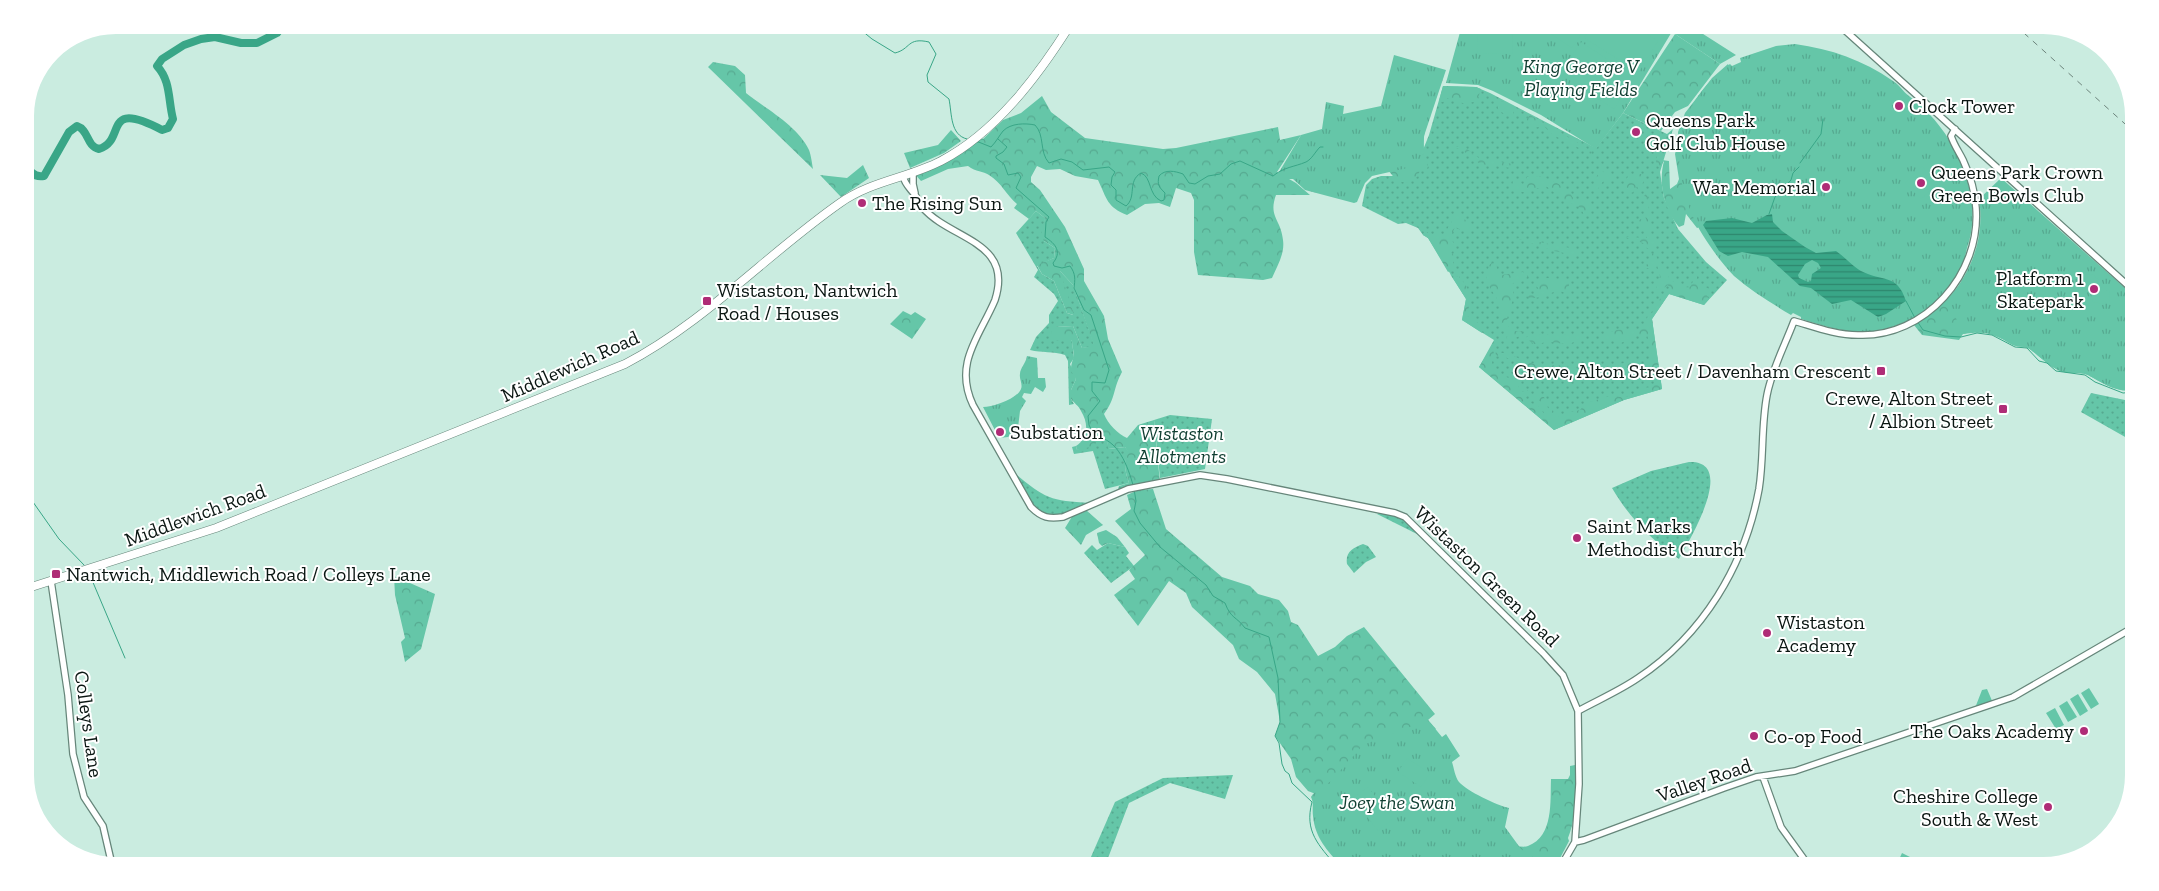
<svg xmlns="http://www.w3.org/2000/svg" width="2159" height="891" font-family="'Zilla Slab',serif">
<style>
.grass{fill:url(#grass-dots)}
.forest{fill:url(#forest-crowns)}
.park{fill:url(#park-tufts)}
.pitch{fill:#65c6a8}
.water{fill:url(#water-rules);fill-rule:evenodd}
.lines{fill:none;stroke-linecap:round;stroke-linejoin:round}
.stream{stroke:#39a687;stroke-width:1}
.river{stroke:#39a687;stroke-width:8}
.minor-casing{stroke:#66867a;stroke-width:8}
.highway-casing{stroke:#66867a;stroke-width:9}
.minor{stroke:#fff;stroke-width:5.5}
.highway{stroke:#fff;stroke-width:8}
.rail{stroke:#6d847c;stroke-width:1;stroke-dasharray:6 6;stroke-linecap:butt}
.poi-dot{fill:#af2c76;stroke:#fff;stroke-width:2}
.labels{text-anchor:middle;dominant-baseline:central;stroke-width:4;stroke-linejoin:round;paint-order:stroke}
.park-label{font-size:20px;font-style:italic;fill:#0f3e31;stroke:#fff}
.poi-label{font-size:20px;fill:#0a1612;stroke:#fff;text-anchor:start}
.street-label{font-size:20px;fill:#0a1612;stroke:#fff}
</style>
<defs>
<pattern id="grass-dots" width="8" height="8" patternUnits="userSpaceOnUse" patternTransform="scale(1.25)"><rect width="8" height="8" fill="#65c6a8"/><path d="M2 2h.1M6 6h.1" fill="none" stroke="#56a990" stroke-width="1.8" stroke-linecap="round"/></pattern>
<pattern id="forest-crowns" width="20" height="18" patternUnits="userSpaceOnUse" patternTransform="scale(1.25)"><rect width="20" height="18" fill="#65c6a8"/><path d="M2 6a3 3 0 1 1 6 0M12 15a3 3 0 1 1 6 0" fill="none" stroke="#56a990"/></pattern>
<pattern id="park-tufts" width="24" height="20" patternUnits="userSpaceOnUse" patternTransform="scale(1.25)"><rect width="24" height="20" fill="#65c6a8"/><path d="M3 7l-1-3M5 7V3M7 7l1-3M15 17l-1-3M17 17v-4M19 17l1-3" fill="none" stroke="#56a990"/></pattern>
<pattern id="water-rules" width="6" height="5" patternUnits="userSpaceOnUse" patternTransform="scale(1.25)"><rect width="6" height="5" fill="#39a687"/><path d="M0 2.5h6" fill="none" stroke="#2e866d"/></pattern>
</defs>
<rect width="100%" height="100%" fill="#caece0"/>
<!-- grass -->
<path class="grass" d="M1443 86 1476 87 1490 93 1596 148 1623 113 1667 134 1673 129 1660 172 1664 198 1678 229 1706 262 1727 280 1704 305 1669 294 1652 319 1662 389 1624 400 1554 430 1479 367 1494 340 1462 320 1466 299 1428 238 1423 235 1418 228 1406 223 1398 224 1362 206 1366 185 1372 179 1381 176H1404L1414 172 1429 135Z
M1036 211 1045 218 1044 241 1055 248 1054 258 1037 266 1042 274 1054 281 1067 313 1073 315 1059 270 1073 285 1095 347 1082 348 1073 326 1056 327 1072 341 1074 358 1070 364 1076 379 1071 390V399L1074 404 1069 405 1068 361 1065 355C1053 351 1042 353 1030 350L1036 337 1049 323V315L1058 301 1054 294 1034 277 1038 270 1016 233Z
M2091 393 2125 400 2134 404V442L2081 412Z
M1170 415 1212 419 1205 469 1160 478 1154 420Z
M1097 439 1107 441 1109 449 1125 447 1129 452C1123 463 1125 471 1129 483L1105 489 1093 451 1074 454 1072 447 1076 446 1077 450Z
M1689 462C1738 460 1689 541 1679 559 1651 540 1629 517 1612 488L1651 471Z
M1012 471C1044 498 1049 501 1090 503L1063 515 1047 516 1033 506Z
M1381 512 1401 517 1423 537 1377 514Z
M1108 543 1125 547 1129 553 1126 556 1134 566 1111 583 1084 553 1092 545 1097 550Z
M1363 544 1368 546 1376 557 1366 562 1354 573 1347 564C1345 552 1353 548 1363 544Z
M1233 775 1225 799 1170 783 1129 803 1105 866H1087L1115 802 1163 778Z"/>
<!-- forest -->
<path class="forest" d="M1675 34 1720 64 1688 106 1675 112 1661 131 1623 113Z
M713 62 735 66 745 75 746 93C766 109 798 126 809 150 811 155 812 163 813 169L708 67Z
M1728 64 1729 66 1700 227 1697 228 1686 214 1684 225 1679 227C1664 210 1658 183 1664 161L1659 167 1656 165V160L1659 150 1663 153 1662 160 1669 161 1670 189 1677 184 1679 179 1675 154 1678 143V132L1685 113 1712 78Z
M1446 70C1435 99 1415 136 1428 166L1427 169 1420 170 1418 176 1408 183 1397 181 1387 169 1420 137Z
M1443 86 1476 87 1481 89 1477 101C1465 105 1458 103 1448 98L1443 102 1439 101Z
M1042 96 1051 112 1085 138 1163 149 1176 148 1278 127 1280 140 1301 135 1277 172 1296 183 1310 195H1276C1268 217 1281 219 1283 240 1285 254 1277 266 1272 278L1263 280 1198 275 1194 252V200L1191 193 1176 188 1170 207 1159 203 1145 204 1127 215C1107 207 1107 199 1098 180L1075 176 1060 169 1046 170 1037 166 1031 177V182L1040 190 1065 227 1084 269V281L1104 316 1108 339 1122 372C1113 388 1116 398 1104 414 1108 424 1118 434 1127 438L1138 425 1154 420 1160 483 1117 494 1119 486 1129 483C1125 471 1123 463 1128 452L1125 447 1108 449 1107 441 1097 439 1095 446 1077 450 1076 446C1088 438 1089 424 1081 411 1079 406 1074 403 1071 399V390L1076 379C1070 371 1070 369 1073 359 1075 354 1072 347 1072 341L1068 339 1058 341 1052 338 1051 332 1056 327 1073 326 1082 348 1094 346 1073 285 1060 271 1074 315 1067 313 1054 281 1042 274 1037 265 1054 258 1055 248 1044 241 1041 235 1045 218 1036 211 1029 219 1014 208 1017 204C1006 195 1002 183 989 175 983 171 976 172 968 166L948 169 921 181 913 172 977 135 983 139 1003 120 1021 113Z
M1503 101 1514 109 1513 114 1506 115 1497 109 1498 104Z
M1530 115 1585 147 1591 152V154L1553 135 1544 126C1534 127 1534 131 1525 121Z
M951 130 961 141 944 153 910 168 904 153 938 145Z
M1462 145 1480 159 1513 164 1512 168 1480 164 1461 149 1454 148Z
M863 165 869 178 841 197 820 175 847 178Z
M1601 170 1610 177 1609 181 1604 180 1597 190 1594 187 1595 179Z
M1629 174H1642L1644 177 1641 192H1639L1637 186 1632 193 1623 187Z
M1540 176C1553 181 1569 186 1574 200H1583L1589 203V211L1584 215 1581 208 1564 200 1546 186 1524 192 1515 191 1512 186 1513 181 1519 180 1522 184 1527 183V177Z
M1646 194 1648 197 1650 234 1655 242V248L1651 250 1645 247 1646 244 1625 237 1647 238 1645 231 1635 223 1641 219 1646 221 1644 196Z
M1456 215H1462L1470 227 1469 230 1462 231 1455 227 1450 238 1456 246 1451 253 1455 256 1453 263 1455 268 1448 272 1428 238 1423 235 1425 231 1435 236 1444 234Z
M1513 237 1570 248 1578 251 1575 255 1554 251Z
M1652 253 1655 254C1661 266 1672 290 1690 287L1697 274V285L1708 288 1706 294 1709 299 1704 305 1669 294 1652 319 1662 389 1624 400 1554 430 1479 367 1491 348C1494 353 1492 354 1492 360 1491 370 1502 377 1511 378L1523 392 1528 390 1529 394 1526 397V401L1538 406 1546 416 1547 413 1541 407 1540 401 1535 400 1534 395 1544 397 1548 408 1557 413 1560 419 1563 414 1580 410 1586 403 1610 396 1626 397 1636 393 1641 388 1653 387 1656 383 1657 374 1642 365 1628 372 1619 369 1596 380 1590 379 1564 372 1555 375 1534 372 1521 368 1516 362 1505 357 1495 355 1496 352 1510 354 1526 362 1546 366 1557 365 1578 369H1612L1617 365 1631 361 1648 365 1652 357 1647 334 1635 336 1621 343 1604 339C1614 322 1631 335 1645 328L1648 314 1652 313 1660 299 1670 290 1668 285 1662 289H1656L1660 276 1657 265 1649 268H1644V265L1650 264Z
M1492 263 1496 265 1498 272 1502 275 1523 272 1528 276 1523 281 1513 283C1511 289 1514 290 1513 295 1513 306 1506 313 1507 325L1513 331H1522L1521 335 1510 341 1506 338 1509 334C1494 321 1505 314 1499 302 1493 290 1482 282 1488 269 1491 263 1486 267 1492 263Z
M1450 274 1454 277 1459 276C1461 281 1464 281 1466 286 1472 295 1468 305 1466 315L1481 325 1482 333 1462 320 1466 299Z
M1550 278 1569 280V291L1565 293 1559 290 1551 293 1547 292 1540 297 1529 299 1527 295 1536 294 1539 290 1534 281 1536 279Z
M1963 281 2134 390C2116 393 2103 383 2088 375 2079 371 2067 375 2058 370 2048 365 2040 357 2031 350 2026 345 2019 348 2013 345 1994 334 1987 330 1963 334L1959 340 1922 335 1914 325C1934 313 1948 299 1963 281Z
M903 311 911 315 915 312 926 319 912 339 890 324Z
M1550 334 1579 335 1581 337C1569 349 1559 341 1546 342 1542 343 1538 344 1534 344L1525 338 1530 335Z
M1153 489 1166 529 1222 577 1250 586 1258 594 1279 600 1288 611 1291 622 1298 625 1318 656 1335 647 1347 636 1364 627 1435 714 1428 720 1436 729 1326 798 1308 791 1296 777 1291 759 1275 736 1280 722 1275 694 1257 672 1239 659 1233 645 1192 607 1186 593 1169 581 1138 626 1114 595 1135 579 1129 570 1145 555 1115 521 1131 509 1127 495 1138 490Z
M1086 510 1103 525 1086 535 1081 545 1065 528 1073 515Z
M1106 530 1117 537 1125 547 1108 543 1102 546 1099 543 1097 533Z
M394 576 435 594 421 649 405 662 401 642 405 638 395 595Z
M1575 765C1576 789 1577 816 1568 838L1569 841 1557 864 1555 866H1492L1509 845C1515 845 1523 848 1528 846 1554 836 1550 801 1551 779H1568L1570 775V766Z"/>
<!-- park -->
<path class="park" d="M1462 25H1676L1623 113 1596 149 1541 115 1493 91 1478 85 1446 83Z
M1681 25H1689L1736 55 1720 64 1675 34Z
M1795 44C1831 49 1863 60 1893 81 1900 85 1903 92 1909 96 1954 129 1986 195 1967 248 1965 255 1965 263 1961 270 1952 285 1939 301 1924 312 1905 324 1879 334 1856 332 1837 331 1819 324 1801 319V317L1793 313 1791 315C1771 303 1751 291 1734 276 1725 267 1717 256 1710 246 1667 185 1665 111 1730 64L1732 66 1741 62 1740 58 1776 46Z
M1394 55 1446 70 1424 136 1423 154 1416 166 1372 176 1365 183 1357 202 1354 203 1305 190 1293 179H1275L1301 135 1322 129 1326 102 1344 106 1343 114 1381 106Z
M2001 178 2134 296V390C2116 393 2104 383 2088 375 2079 371 2067 375 2058 370 2048 365 2040 357 2031 350 2025 345 2019 348 2013 345 1994 334 1986 330 1963 334L1948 300C1972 270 1985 238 1979 199Z
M1027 356 1037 358 1038 378H1045L1046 387 1043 392 1035 387 1031 394 1024 393 1022 397 1026 401 1020 411 1018 428 1008 437 999 438 983 407C993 407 1017 399 1021 389 1023 384 1019 379 1020 374 1020 368 1026 363 1027 356Z
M1987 689 1993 703 1975 708 1982 690Z
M1428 720 1442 737 1446 734 1460 756 1452 762C1454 768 1455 777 1459 782 1467 791 1496 805 1509 808L1505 827 1521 849 1546 866H1341C1327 850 1315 838 1313 816 1312 809 1314 803 1311 797L1313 794 1331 781 1363 745Z"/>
<!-- pitch -->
<path class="pitch" d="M1478 25H1513L1512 54 1477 53Z
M1544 25H1587L1572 48 1542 28Z
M1592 25H1633L1658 41 1639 72 1584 38Z
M1581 42 1635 77 1614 109 1560 74Z
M1922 166 1938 183 1921 199 1905 183Z
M2092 274 2098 279 2100 286 2110 292 2109 301 2104 304 2093 302 2091 293 2084 291 2080 286 2083 275Z
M2089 688 2099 704 2091 709 2081 693Z
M2078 694 2088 711 2080 716 2070 699Z
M2067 701 2077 717 2068 722 2059 706Z
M2055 708 2064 725 2056 729 2046 713Z
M1407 758 1430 773 1421 787 1398 772Z
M1368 787 1393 819 1378 831 1353 798Z
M1902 853 1910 857V860L1912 861 1913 859 1922 863 1923 866H1896Z"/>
<!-- water -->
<path class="water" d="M1772 214 1773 222 1782 231 1805 247 1816 253 1836 251C1845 257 1852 266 1861 271 1882 282 1897 273 1906 301L1886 314 1878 317 1851 300 1832 304 1811 288 1800 286 1768 257 1742 252 1728 256 1719 251 1703 225 1706 221 1732 218 1752 223 1767 215ZM1812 260 1818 263 1821 268 1812 274 1811 281 1808 282 1799 278 1798 275 1805 264Z"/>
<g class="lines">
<!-- stream -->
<path class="stream" d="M855 25 872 39 895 53C911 49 907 37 929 42L936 54 927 75 928 82 949 99C952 114 950 135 967 139
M998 139 1007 147 1003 152 996 156V158L1004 164 1008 175 1018 173 1021 177 1016 188 1049 217 1046 222 1045 237C1056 244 1062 252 1053 263L1054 266 1062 268 1070 266C1076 274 1075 280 1074 288L1084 310 1091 315 1109 370 1105 383 1092 382V391L1100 401 1088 416 1089 425 1095 437C1118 438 1128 467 1133 485
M976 141 991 147C996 142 999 136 1003 131 1011 123 1025 123 1035 125 1045 135 1039 152 1049 163L1061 159 1072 162 1083 170 1109 167 1115 172 1112 177 1111 185 1116 190V200L1126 206C1137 197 1127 181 1141 173 1152 177 1148 195 1161 201L1164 200 1165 193C1159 187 1157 185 1159 176 1165 169 1175 171 1183 174L1189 183 1195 184 1208 176 1220 174 1231 164 1240 161 1273 176C1284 167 1294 167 1306 162 1312 159 1315 152 1320 147H1323
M1800 163 1821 134 1823 119
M1769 214 1775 197 1791 180 1793 173 1799 167
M1906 301 1915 318
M1917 321 1923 330 1945 336 1961 337 1977 333 1992 335 2015 347 2027 348 2039 361 2047 363 2056 371 2085 375 2095 382 2123 393 2134 392
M1134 489 1136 501 1134 511 1140 523 1160 547 1206 585 1213 596 1225 603C1231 619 1236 616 1245 628L1269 637 1278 678 1280 722 1275 736 1279 743 1282 764 1285 771 1289 774 1292 783 1312 802C1304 832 1319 845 1336 866
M25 496 33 502 59 539 84 565
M89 573 125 658"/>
<!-- river -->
<path class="river" d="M25 161C29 170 33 178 44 176L69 132 77 126C89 130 86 146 99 149 127 141 101 98 162 130L168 128 173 119C168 100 171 81 157 66L162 59 184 45 201 39 215 37 241 43H257L277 33 283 25"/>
<defs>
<path id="minor" d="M1839 25 2134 291
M913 172V184L915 193
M903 176C905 185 910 188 915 195 918 199 920 205 923 208 951 240 1014 241 995 300 980 336 953 363 973 405L1031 507C1042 518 1049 519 1063 517L1128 489 1200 475 1227 479 1395 513 1405 517 1543 653 1563 675 1578 711 1579 784 1575 842
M51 581 68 695 73 754 84 797 103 826 112 865
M1578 711C1598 700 1619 691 1638 678 1703 635 1745 565 1759 489 1764 458 1761 426 1767 395 1772 369 1785 345 1794 321 1815 327 1836 335 1858 335 1925 338 1981 274 1976 208 1975 191 1970 175 1963 160 1959 152 1954 145 1951 136L1955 129
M1763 777 1781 827 1809 866
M1561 866 1575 842 1584 840 1724 788 1756 777 1795 771 2013 697 2134 627"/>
<path id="highway" d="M25 589 216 528 625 364C704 323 767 254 840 203 871 181 908 178 941 161 996 132 1038 76 1070 25"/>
</defs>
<!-- minor casing -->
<use href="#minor" class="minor-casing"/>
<!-- highway casing -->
<use href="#highway" class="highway-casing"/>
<!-- minor -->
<use href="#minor" class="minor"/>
<!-- highway -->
<use href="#highway" class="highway"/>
<!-- rail -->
<path class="rail" d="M2015 25 2134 132"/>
</g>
<!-- markers -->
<g class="poi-dot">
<circle cx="1899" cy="106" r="5"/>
<circle cx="1636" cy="132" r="5"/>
<circle cx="1921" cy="183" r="5"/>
<circle cx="1826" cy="187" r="5"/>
<circle cx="862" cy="203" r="5"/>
<circle cx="2094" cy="289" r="5"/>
<rect x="702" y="296" width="10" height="10" rx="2.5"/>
<rect x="1876" y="366" width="10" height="10" rx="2.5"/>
<rect x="1998" y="404" width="10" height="10" rx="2.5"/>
<circle cx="1000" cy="432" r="5"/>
<circle cx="1577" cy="538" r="5"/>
<rect x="51" y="569" width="10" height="10" rx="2.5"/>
<circle cx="1767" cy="633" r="5"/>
<circle cx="2084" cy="731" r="5"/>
<circle cx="1754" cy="736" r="5"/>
<circle cx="2048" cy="807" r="5"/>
</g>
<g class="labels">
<!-- park labels -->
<g class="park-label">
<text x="1581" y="66">King George V<tspan x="1581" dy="23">Playing Fields</tspan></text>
<text x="1182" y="433">Wistaston<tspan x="1182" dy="23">Allotments</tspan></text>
<text x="1397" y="802">Joey the Swan</text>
</g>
<!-- poi labels -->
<g class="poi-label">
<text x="1909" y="106">Clock Tower</text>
<text x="1646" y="120">Queens Park<tspan x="1646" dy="23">Golf Club House</tspan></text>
<text x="1931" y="172">Queens Park Crown<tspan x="1931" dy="23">Green Bowls Club</tspan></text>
<text x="1816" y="187" text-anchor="end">War Memorial</text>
<text x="872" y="203">The Rising Sun</text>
<text x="2084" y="278" text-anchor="end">Platform 1<tspan x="2084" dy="23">Skatepark</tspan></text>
<text x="717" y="290">Wistaston, Nantwich<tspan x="717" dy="23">Road / Houses</tspan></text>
<text x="1871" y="371" text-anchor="end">Crewe, Alton Street / Davenham Crescent</text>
<text x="1993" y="398" text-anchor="end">Crewe, Alton Street<tspan x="1993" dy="23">/ Albion Street</tspan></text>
<text x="1010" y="432">Substation</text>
<text x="1587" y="526">Saint Marks<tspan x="1587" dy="23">Methodist Church</tspan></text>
<text x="66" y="574">Nantwich, Middlewich Road / Colleys Lane</text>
<text x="1777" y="622">Wistaston<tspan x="1777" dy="23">Academy</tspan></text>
<text x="2074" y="731" text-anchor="end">The Oaks Academy</text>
<text x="1764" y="736">Co-op Food</text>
<text x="2038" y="796" text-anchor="end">Cheshire College<tspan x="2038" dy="23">South &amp; West</tspan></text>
</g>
<!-- street labels -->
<g class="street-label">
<text transform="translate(570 366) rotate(-24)">Middlewich Road</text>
<text transform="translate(195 515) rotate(-20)">Middlewich Road</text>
<text transform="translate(1487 576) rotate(44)">Wistaston Green Road</text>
<text transform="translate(89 724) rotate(82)">Colleys Lane</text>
<text transform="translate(1704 780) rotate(-19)">Valley Road</text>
</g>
</g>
<!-- crop -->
<path d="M0 0H2159V891H0ZM116 34H2043A82 82 0 0 1 2125 116V775A82 82 0 0 1 2043 857H116A82 82 0 0 1 34 775V116A82 82 0 0 1 116 34Z" fill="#fff" fill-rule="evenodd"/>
</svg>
